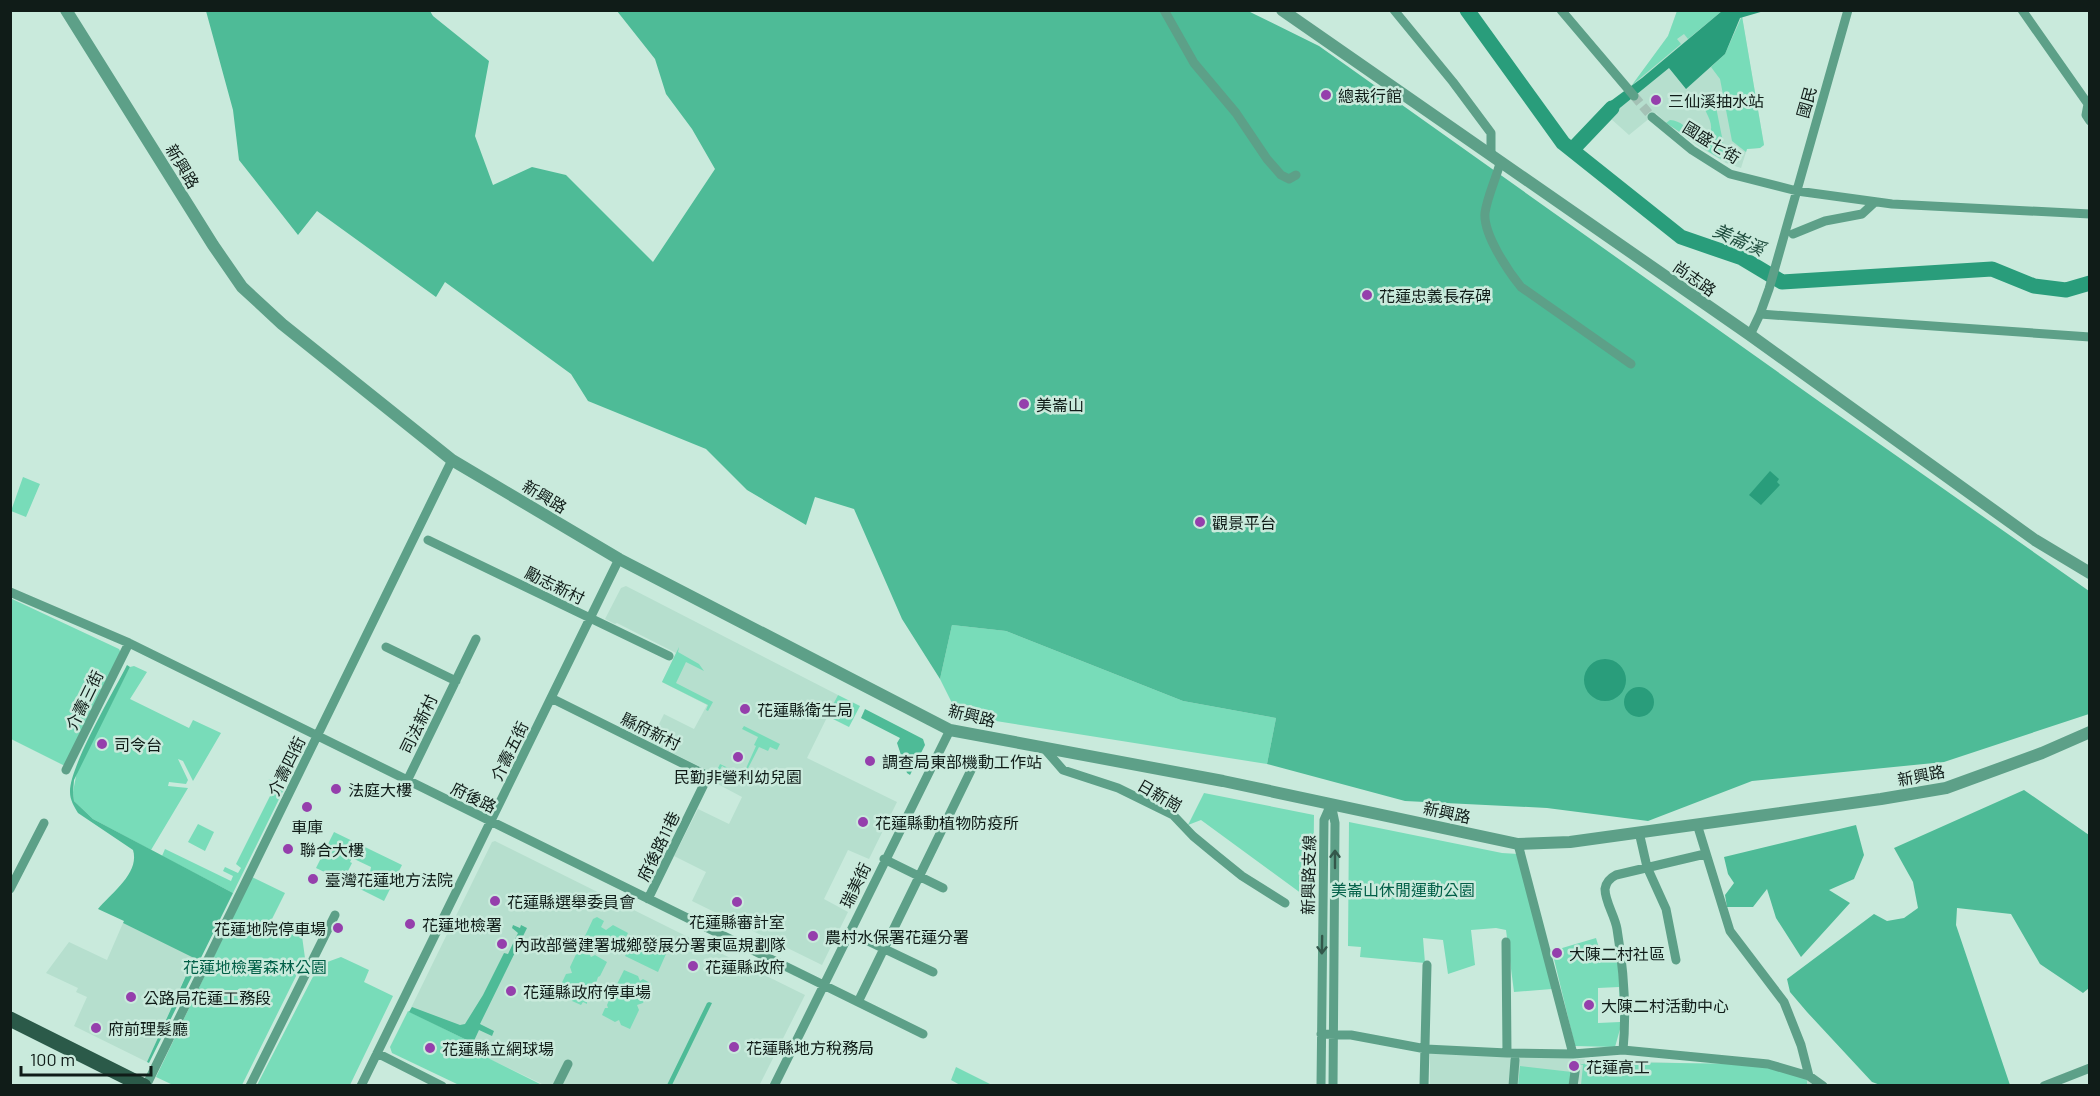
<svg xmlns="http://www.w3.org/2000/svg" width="2100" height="1096" font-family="Barlow,'Noto Sans TC',sans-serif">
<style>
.built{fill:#b6dfce}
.green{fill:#78dcb9}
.forest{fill:#4ebb97}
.water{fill:#299d7b}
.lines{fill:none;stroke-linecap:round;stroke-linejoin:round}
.river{stroke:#299d7b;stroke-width:15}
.minor-tunnel{stroke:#a4c1b5;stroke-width:9;stroke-dasharray:9 4.5;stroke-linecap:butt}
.minor{stroke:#5da088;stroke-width:9}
.tertiary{stroke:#5da088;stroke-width:12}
.primary{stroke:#2b5a49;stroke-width:15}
.oneway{stroke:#33574a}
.poi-dot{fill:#953fac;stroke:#c9eadc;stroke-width:2}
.labels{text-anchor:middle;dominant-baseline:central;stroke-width:5;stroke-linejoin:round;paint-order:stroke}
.poi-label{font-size:16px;fill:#101c18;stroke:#c9eadc;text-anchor:start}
.street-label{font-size:16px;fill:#101c18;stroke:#c9eadc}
.park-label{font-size:16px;fill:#015f47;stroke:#c9eadc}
.water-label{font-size:18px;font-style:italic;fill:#1f4d3e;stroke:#c9eadc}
</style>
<rect width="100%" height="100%" fill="#c9eadc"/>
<!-- built -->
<path class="built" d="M1677 11H1761L1742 17 1764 145 1760 148 1747 149 1741 168 1726 163 1701 148 1666 123 1656 113 1629 135 1610 118 1604 106 1632 85 1668 36Z
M626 586 838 695 807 758 897 802 869 859 848 850 824 899 848 912 822 965 692 901 706 872 674 856 698 809 729 824 742 797 712 781 715 774 650 742 664 714 694 729 707 705 662 682 676 653 617 623 615 624 605 619 621 588Z
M495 841 805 995 759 1086 544 1085 469 1049 472 1042 409 1012 492 842Z
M123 923 194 957 147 1062 74 1026 87 997 76 992 78 988 46 973 69 942 107 960Z
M1430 1052 1680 1063 1757 1070 1806 1079 1814 1085H1430Z"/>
<!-- green -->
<path class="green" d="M1677 11H1722L1688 39 1684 34 1677 39 1681 44 1632 85 1668 36Z
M1742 16 1764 145 1760 148 1747 149 1746 152 1732 141 1720 79 1711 67 1725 54Z
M1707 94 1714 97 1727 162 1741 168C1713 158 1691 139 1666 123L1670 120C1681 121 1686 127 1693 135L1702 131 1710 134C1715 120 1702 111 1702 98Z
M23 477 40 484 26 517 11 511Z
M10 598 119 649 121 653 68 764 63 765 11 739Z
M952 625 1006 631 1183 701 1276 718 1267 764 958 715 940 679Z
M679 647 678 652 699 664 704 671 686 662 676 683 713 702 708 711 706 710 708 705 662 682Z
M134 666 147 672 130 699 189 728 193 720 221 733 193 781 183 761 178 759 188 780 186 784 169 782 168 786 188 788 151 850 93 819 74 801 73 792 77 771 130 667Z
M838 695 860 706 849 727 827 716Z
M744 726 780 744 777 750 770 747 768 751 759 747 743 778 722 766 717 775 715 774 720 764 743 775 756 746 754 745 758 737 742 729Z
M268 779 285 787 233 893 162 856 165 849 231 881 233 876 223 871 225 867 238 873 241 868 236 864 276 784Z
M1204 793 1314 815 1313 902 1201 820 1188 825Z
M1349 822 1502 853 1518 854 1552 989 1514 992 1506 930 1496 928 1471 930 1475 965 1448 974 1443 940 1423 938 1425 963 1360 957 1361 947 1348 946Z
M198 824 214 832 205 851 188 842Z
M334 832 402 865 384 901 358 888 367 871 370 872 371 867 352 858 350 862 352 863 343 881 316 868Z
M252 877 285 893 271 921 302 936 305 958 242 1085H173L156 1077Z
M597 917 604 921 601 927 606 930 613 925 628 933 618 953 585 936 593 919Z
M635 936 652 945 649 951 655 954 658 948 665 951 666 954 658 972 625 956Z
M1596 938 1603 961 1618 960 1621 1005H1620L1619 987 1598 988V1023L1620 1022V1011H1621L1622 1022 1615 1047 1575 1046 1552 951Z
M579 948 589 953 591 957 595 955 607 962 600 976 598 977 595 986 592 987 593 990 590 997 587 998V1004L583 1002 581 1005 572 1001 570 997 567 998 557 993 566 974 572 973 570 967Z
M341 957 369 970 364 982 393 996 350 1085H257L319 965Z
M624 970 638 976 640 981 643 979 652 984 643 1003 637 1005 639 1010 630 1029 621 1025 619 1020 615 1022 602 1015 605 1008H608L607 1005 610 998 613 997 612 995 618 987 617 984Z
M408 1011 473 1043 470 1049 540 1084 539 1086 459 1085 392 1053 390 1047Z
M1591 1062 1756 1064 1807 1077V1085H1581L1583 1065H1579Z
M1520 1066 1572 1072 1570 1085 1518 1086Z
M956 1067 992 1085H960L951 1080Z"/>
<!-- forest -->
<path class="forest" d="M206 11H430L433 16 489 61 475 136 493 185 532 167 566 175 653 262 715 169 692 129 666 94 655 59 617 11H1248L1319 46 1827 407 2089 591V714L1944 762 1752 781 1648 821 1547 808 1405 801 1267 764 1276 718 1183 701 1006 631 952 625 940 679 902 619 854 509 815 497 806 525 747 490 706 449 588 401 571 374 445 282 436 297 317 211 298 235 239 160 233 110Z
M127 665 130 667 74 780 73 792 74 801 93 819 233 893 149 1063 147 1062 194 958 123 923 124 921 98 909C111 893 140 873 133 850L78 813C74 806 70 800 70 792 69 767 114 691 127 665Z
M865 709 923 739 925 745 910 775 907 773 897 743 900 738 861 718Z
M2024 790 2089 835V988L2083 993 2040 964 2011 914 1957 908 1956 925 2010 1085 1883 1086 1872 1082 1807 1012 1790 992 1787 979 1874 914 1887 921 1904 918 1918 908 1913 882 1894 848Z
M1856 825 1864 855 1854 879 1829 890 1850 903 1801 957 1776 918 1767 889 1753 907H1727L1725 895 1734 883 1728 874 1724 857Z
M513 925 520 928 521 925 527 928 480 1024 494 1031 492 1036 479 1030 473 1043 409 1012 412 1007 460 1025 465 1024 483 995 504 953 508 954 518 933 512 928Z
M709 1002 712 1003 672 1085H667L707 1003Z"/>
<!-- water -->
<path class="water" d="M1722 11H1764L1740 18 1725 54 1686 89 1669 68 1610 116 1604 106 1642 78Z
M1770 471 1779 479 1777 482 1780 485 1761 505 1749 495Z
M1584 680a21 21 0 1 1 42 0a21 21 0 1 1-42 0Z
M1624 702a15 15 0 1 1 30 0a15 15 0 1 1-30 0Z"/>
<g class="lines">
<!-- river -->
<path class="river" d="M1467 10 1563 143 1681 237 1742 258 1782 282 1992 269 2034 286 2066 290 2090 283
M1572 150 1612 108"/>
<!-- minor-tunnel -->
<path class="minor-tunnel" d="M1634 96 1652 117"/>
<!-- minor -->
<path class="minor" d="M1164 10 1194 63 1236 113 1267 159 1281 175 1289 179 1296 175
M1394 10 1453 82 1491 133V154
M1561 10 1634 96
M2022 10 2088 104 2086 115 2090 121
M1652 117 1692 150 1730 174 1797 191 1892 204 2090 214
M1500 163C1496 179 1487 197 1485 213 1483 234 1508 271 1521 287L1631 364
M1793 234 1825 221 1862 214 1875 202
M1760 314 2090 337
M1750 335 1760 314 1769 289 1848 10
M428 540 669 656
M10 592 129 643 923 1034
M386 647 456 681
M551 698 708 776 648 899
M1043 747 1063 770 1118 788 1173 815 1193 836 1216 855 1242 876 1285 903
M66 770 129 643
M407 781 476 639
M1331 804 1335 823 1333 1086
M1697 824 1730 931 1784 1002 1801 1045 1809 1076
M1639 832 1647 867 1666 909 1676 960
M1518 844 1573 1054
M884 859 943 888
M10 889 44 823
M849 932 933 972
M1506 942 1507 1053
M858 1002 975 762
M1321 1034 1351 1035 1426 1049 1507 1053 1573 1054 1623 1050 1768 1064 1809 1076 1823 1086
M1623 1050C1627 1008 1624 971 1617 929 1615 916 1605 902 1605 889 1606 882 1610 878 1616 875L1705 854
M377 1053 442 1086
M146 1086 452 460
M250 1086 335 915
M361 1086 619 559
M557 1086 568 1064
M774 1086 950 730
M1321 1086 1324 820 1331 804
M1424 1086 1427 965
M1513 1086 1515 1060
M1573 1086 1576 1065
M2044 1086 2090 1068"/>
<!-- tertiary -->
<path class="tertiary" d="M66 10 213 245 242 287 282 324 452 460 619 559 950 730 1223 781 1518 844 1570 842 1881 799 1946 788 2042 753 2090 732
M1282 10 1750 335 2035 540 2090 573"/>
<!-- primary -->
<path class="primary" d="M10 1019 144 1086"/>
</g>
<!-- one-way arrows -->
<defs><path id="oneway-shaft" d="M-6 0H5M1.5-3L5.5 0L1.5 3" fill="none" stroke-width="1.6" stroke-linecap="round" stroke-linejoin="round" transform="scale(1.5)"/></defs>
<g class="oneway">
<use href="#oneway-shaft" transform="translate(1335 859) rotate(-90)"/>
<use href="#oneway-shaft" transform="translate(1322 945) rotate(91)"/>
</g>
<!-- markers -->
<g class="poi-dot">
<circle cx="1326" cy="95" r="6"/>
<circle cx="1656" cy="100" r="6"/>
<circle cx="1367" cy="295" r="6"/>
<circle cx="1024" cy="404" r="6"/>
<circle cx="1200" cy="522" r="6"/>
<circle cx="745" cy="709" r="6"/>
<circle cx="102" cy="744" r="6"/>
<circle cx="738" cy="757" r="6"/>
<circle cx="870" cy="761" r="6"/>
<circle cx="336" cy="789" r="6"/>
<circle cx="307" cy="807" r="6"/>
<circle cx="863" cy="822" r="6"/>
<circle cx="288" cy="849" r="6"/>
<circle cx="313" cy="879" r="6"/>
<circle cx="495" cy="901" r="6"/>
<circle cx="737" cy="902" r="6"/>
<circle cx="410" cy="924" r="6"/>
<circle cx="338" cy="928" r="6"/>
<circle cx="813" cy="936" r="6"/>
<circle cx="502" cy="944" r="6"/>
<circle cx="1557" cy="953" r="6"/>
<circle cx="693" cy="966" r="6"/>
<circle cx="511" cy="991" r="6"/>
<circle cx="131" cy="997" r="6"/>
<circle cx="1589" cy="1005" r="6"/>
<circle cx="96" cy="1028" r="6"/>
<circle cx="734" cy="1047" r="6"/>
<circle cx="430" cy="1048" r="6"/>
<circle cx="1574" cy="1066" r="6"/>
</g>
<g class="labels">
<!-- poi labels -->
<g class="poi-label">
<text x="1338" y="95">總裁行館</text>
<text x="1668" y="100">三仙溪抽水站</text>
<text x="1379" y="295">花蓮忠義長存碑</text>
<text x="1036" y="404">美崙山</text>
<text x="1212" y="522">觀景平台</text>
<text x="757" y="709">花蓮縣衛生局</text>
<text x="114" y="744">司令台</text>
<text x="882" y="761">調查局東部機動工作站</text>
<text x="738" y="776" text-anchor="middle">民勤非營利幼兒園</text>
<text x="348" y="789">法庭大樓</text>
<text x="875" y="822">花蓮縣動植物防疫所</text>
<text x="307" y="826" text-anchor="middle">車庫</text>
<text x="300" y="849">聯合大樓</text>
<text x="325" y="879">臺灣花蓮地方法院</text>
<text x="507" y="901">花蓮縣選舉委員會</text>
<text x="737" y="921" text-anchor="middle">花蓮縣審計室</text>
<text x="422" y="924">花蓮地檢署</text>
<text x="326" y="928" text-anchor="end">花蓮地院停車場</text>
<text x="825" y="936">農村水保署花蓮分署</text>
<text x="514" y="944">內政部營建署城鄉發展分署東區規劃隊</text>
<text x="1569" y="953">大陳二村社區</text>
<text x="705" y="966">花蓮縣政府</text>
<text x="523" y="991">花蓮縣政府停車場</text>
<text x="143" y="997">公路局花蓮工務段</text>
<text x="1601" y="1005">大陳二村活動中心</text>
<text x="108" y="1028">府前理髮廳</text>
<text x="746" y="1047">花蓮縣地方稅務局</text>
<text x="442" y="1048">花蓮縣立網球場</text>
<text x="1586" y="1066">花蓮高工</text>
</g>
<!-- street labels -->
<g class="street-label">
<text transform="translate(1806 102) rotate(-74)">國民</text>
<text transform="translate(1712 142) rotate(32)">國盛七街</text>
<text transform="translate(183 166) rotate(59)">新興路</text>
<text transform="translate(1695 278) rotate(35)">尚志路</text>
<text transform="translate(545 496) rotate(31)">新興路</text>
<text transform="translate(555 585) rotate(26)">勵志新村</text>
<text transform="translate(84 700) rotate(-64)">介壽三街</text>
<text transform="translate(972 715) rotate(14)">新興路</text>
<text transform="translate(418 724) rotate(-64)">司法新村</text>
<text transform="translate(651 731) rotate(26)">縣府新村</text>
<text transform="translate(509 751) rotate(-64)">介壽五街</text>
<text transform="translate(286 766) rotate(-64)">介壽四街</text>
<text transform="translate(1921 775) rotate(-11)">新興路</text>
<text transform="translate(1160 795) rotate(30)">日新崗</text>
<text transform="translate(474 797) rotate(26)">府後路</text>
<text transform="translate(1447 812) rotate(12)">新興路</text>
<text transform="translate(658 846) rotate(-64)">府後路11巷</text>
<text transform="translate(1308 875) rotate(-89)">新興路支線</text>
<text transform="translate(855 885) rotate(-64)">瑞美街</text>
</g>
<!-- park labels -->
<g class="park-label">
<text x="1403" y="889">美崙山休閒運動公園</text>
<text x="255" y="966">花蓮地檢署森林公園</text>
</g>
<!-- water labels -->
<g class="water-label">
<text transform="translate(1739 239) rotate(23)">美崙溪</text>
</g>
</g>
<!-- border -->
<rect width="2100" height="1096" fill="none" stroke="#101c18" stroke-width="24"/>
<!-- scale -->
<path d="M21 1066v9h130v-9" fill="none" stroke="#101c18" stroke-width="3"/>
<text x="30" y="1066" font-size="18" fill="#101c18" stroke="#c9eadc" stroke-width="4.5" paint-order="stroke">100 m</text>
</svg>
